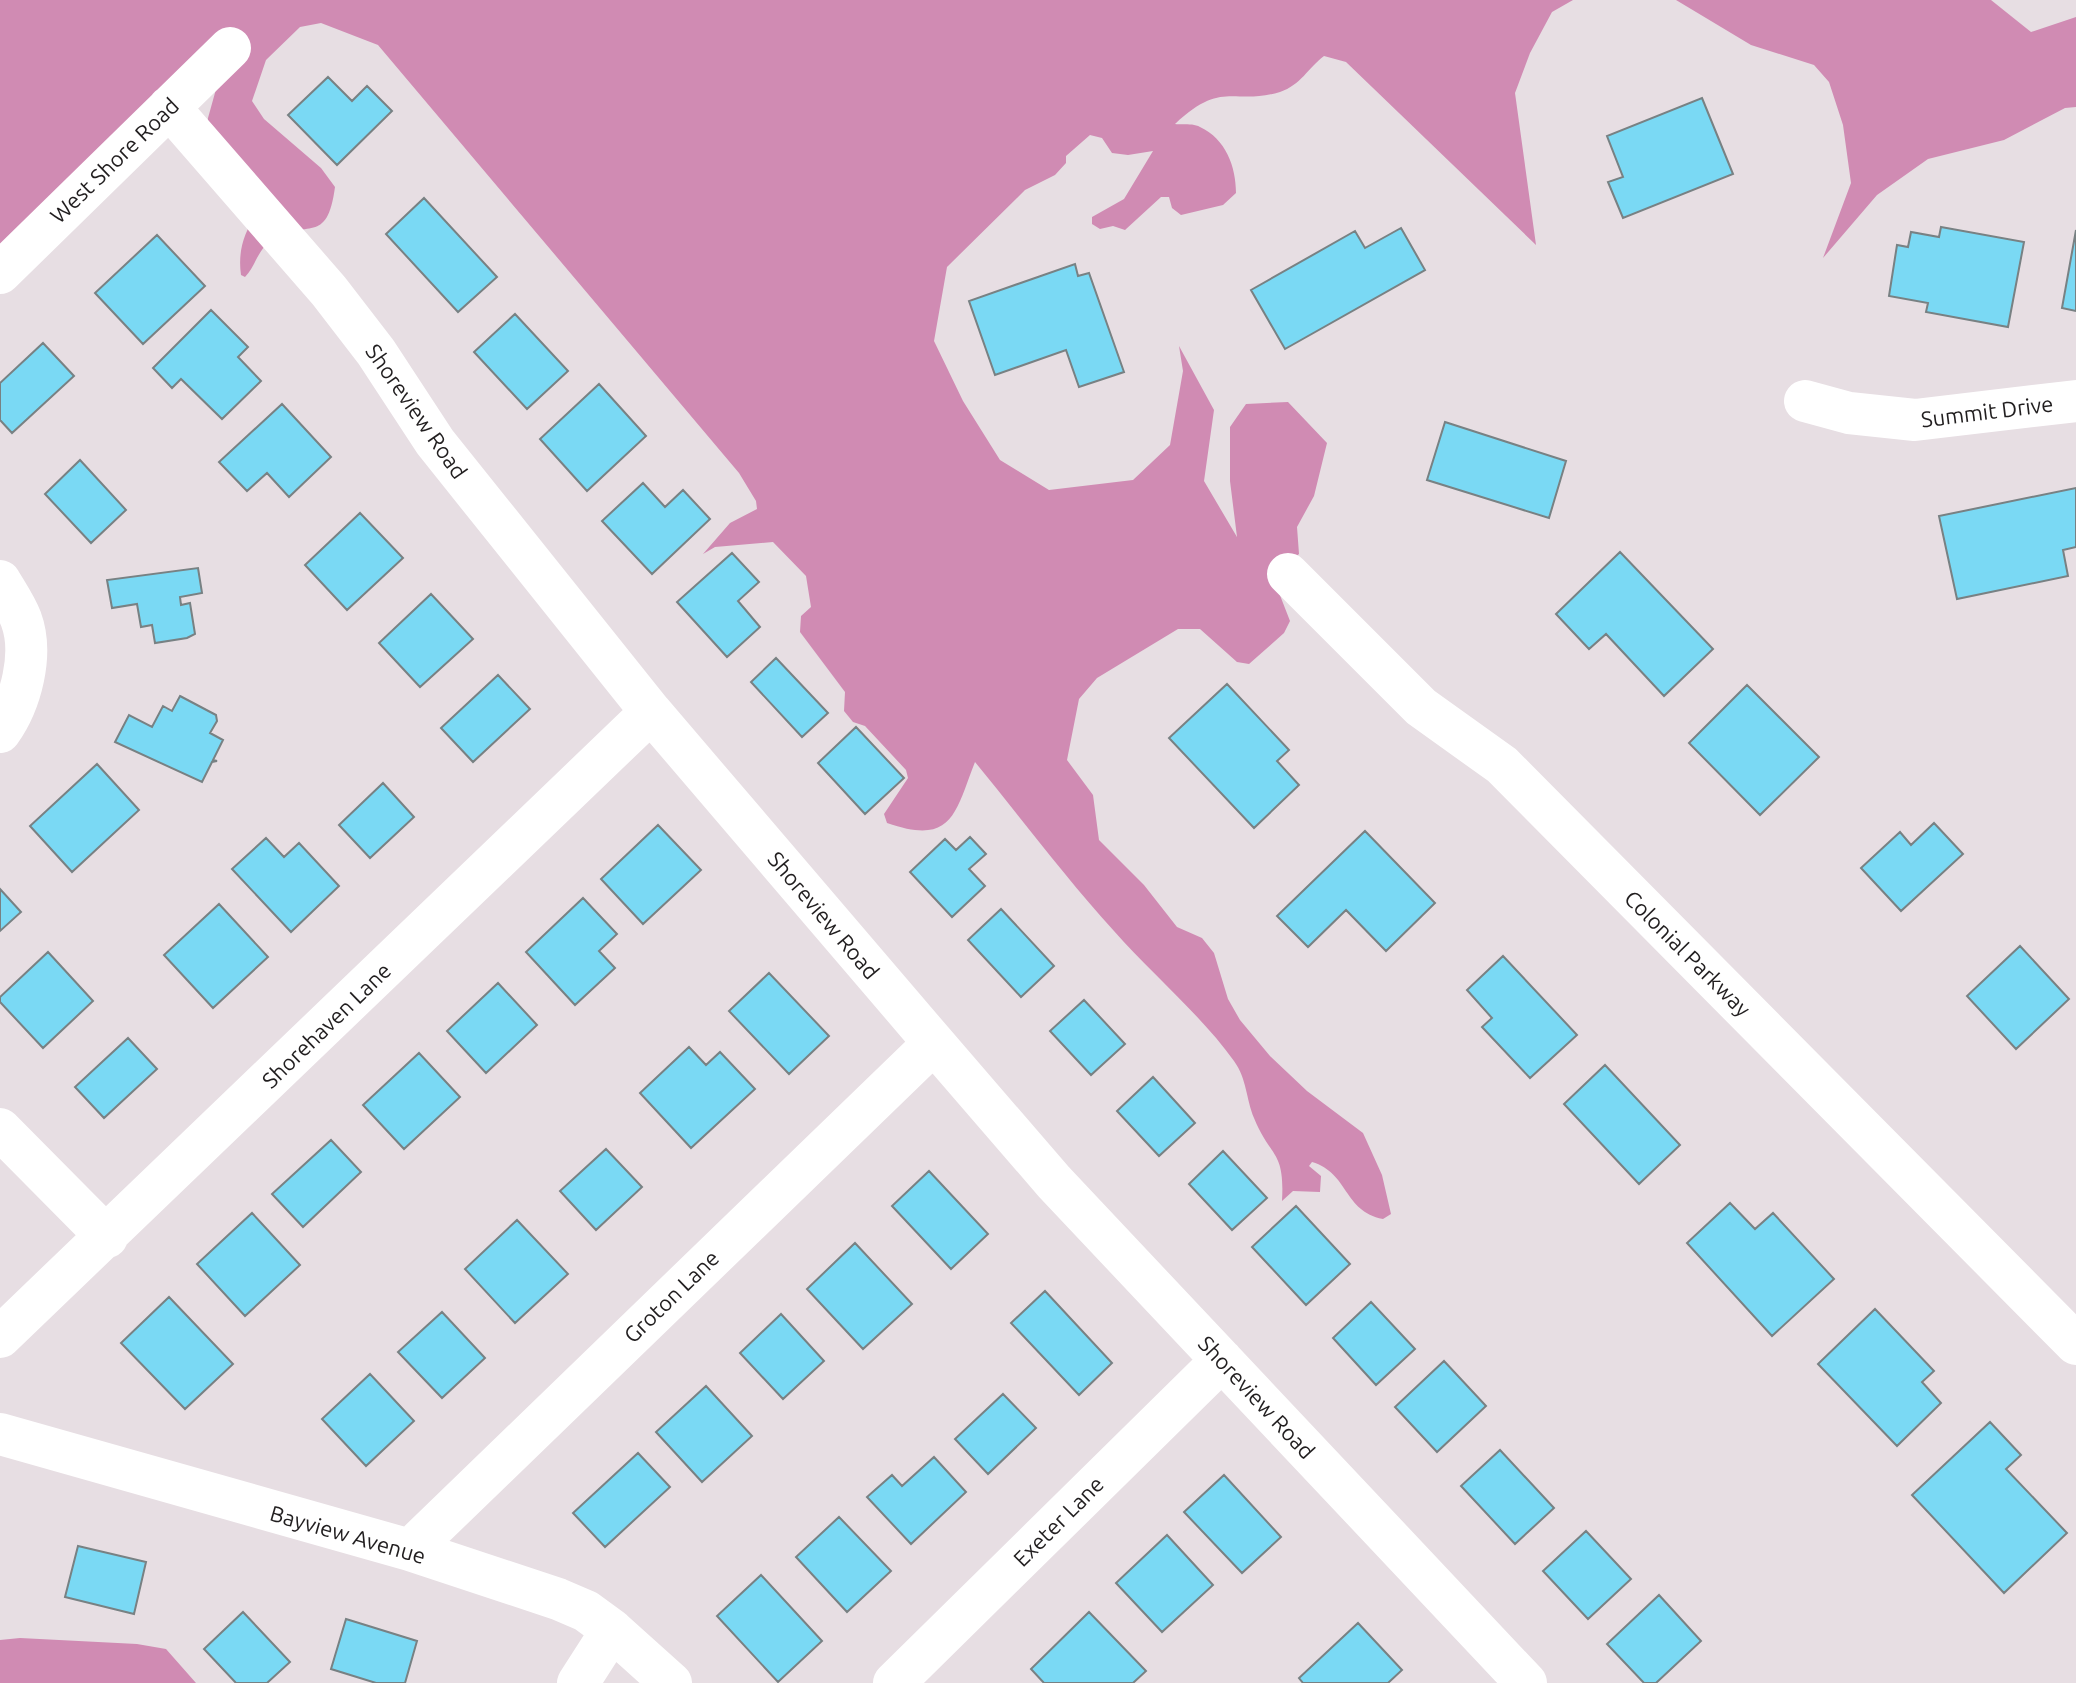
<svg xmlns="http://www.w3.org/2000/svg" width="2076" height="1683" font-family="Ubuntu,sans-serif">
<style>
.forest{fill:#d08bb3}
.building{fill:#7ad9f4;stroke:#788183;stroke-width:2}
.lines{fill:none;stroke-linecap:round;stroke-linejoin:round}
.minor{stroke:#fff;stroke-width:42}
.labels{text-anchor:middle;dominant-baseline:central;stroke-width:6;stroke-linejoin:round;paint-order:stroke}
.street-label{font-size:22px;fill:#211e1f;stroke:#fff}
</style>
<rect width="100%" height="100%" fill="#e7dee3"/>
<!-- forest -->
<path class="forest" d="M0 0H1573L1552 12 1530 53 1515 93 1536 245 1346 62 1324 56C1308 68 1301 85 1280 92 1233 106 1223 79 1175 124 1182 125 1193 123 1200 127 1226 139 1236 167 1236 193L1223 205 1181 215 1172 208 1169 197H1161L1125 230 1113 226 1100 229 1092 224V217L1124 199 1153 151 1128 155 1112 153 1102 138 1090 135 1066 156V163L1055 175 1025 190 947 267 934 341 963 401 1000 460 1049 490 1133 480 1170 445 1183 371 1179 346 1214 410 1204 481 1237 537 1230 481V427L1246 404 1288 402 1327 443 1314 496 1297 527 1299 554 1286 564 1276 585 1290 621 1284 633 1249 664 1237 662 1200 629H1178L1097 678 1079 699 1067 760 1093 795 1099 840 1144 885 1177 927 1202 938 1214 953 1228 999 1240 1020 1270 1056 1307 1091 1363 1133 1382 1175 1391 1214 1383 1219C1343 1211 1349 1173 1312 1162L1309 1166 1321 1176 1320 1192 1293 1191 1282 1201C1285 1149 1270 1158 1254 1118 1246 1099 1247 1079 1234 1061 1202 1016 1151 973 1114 931 1065 877 1021 818 975 762 955 813 953 846 887 823L884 814 908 778 906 770 865 726 853 722 844 711 845 692 800 632 801 616 811 607 806 576 773 542 715 547 703 554 730 523 757 509 756 501 739 473 378 45 321 23 300 27 266 60 252 101 264 119 321 168 335 187C327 247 307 217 271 241 258 249 255 267 245 277L241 275C237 246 247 228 262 204L203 154 208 118 218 82 0 265Z
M1676 0H1991L2031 32 2076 17V107L2065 108 2004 140 1928 159 1877 195 1823 258 1851 183 1843 125 1829 82 1814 65 1751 45Z
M20 1638 137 1644 166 1649 196 1683H0V1640Z"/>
<!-- building -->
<path class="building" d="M328 77 352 101 367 86 392 111 337 165 288 115Z
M1702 98 1733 174 1623 218 1608 182 1623 177 1607 136Z
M424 198 497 277 458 312 386 234Z
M1941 227 2024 242 2008 327 1926 312 1928 303 1889 296 1897 245 1908 247 1911 232 1939 237Z
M1401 228 1425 270 1285 349 1251 290 1355 231 1365 248Z
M2076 230V311L2062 308Z
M157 235 205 286 143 344 95 293Z
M1075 264 1078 276 1089 273 1124 372 1079 387 1066 350 995 375 969 301Z
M211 310 248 347 238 357 261 381 222 419 181 379 172 388 153 368Z
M515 314 568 371 527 409 474 352Z
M43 343 74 376 12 433 0 420V383Z
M599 384 646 436 587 491 540 439Z
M282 404 331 457 289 497 267 473 247 491 219 462Z
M1445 422 1566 461 1549 518 1427 480Z
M80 460 126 510 91 543 45 494Z
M643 483 665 507 683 490 710 519 652 574 602 521Z
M2076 488V547L2063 550 2068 576 1957 599 1939 516Z
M360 513 403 558 347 610 305 565Z
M1620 552 1713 649 1664 696 1606 634 1589 649 1556 614Z
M732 553 759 582 738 601 760 627 727 657 677 602Z
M198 568 202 593 180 597 181 605 190 603 195 634 187 638 155 643 152 625 141 627 137 604 112 608 107 580Z
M431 594 473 639 420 687 379 643Z
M776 658 828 713 802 737 751 682Z
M498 675 530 709 473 762 441 728Z
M1227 684 1289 750 1277 761 1299 785 1254 828 1169 738Z
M1747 685 1819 757 1760 815 1689 743Z
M180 696 216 715 217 721 210 733 223 740 213 760 217 761 212 762 202 782 115 742 129 715 152 727 163 706 172 711Z
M856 727 904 778 865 814 818 763Z
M97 764 139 810 72 872 30 826Z
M383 783 414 817 370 858 339 825Z
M1934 823 1963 854 1901 911 1861 868 1900 832 1911 845Z
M658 825 701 870 643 924 601 879Z
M1365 831 1435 903 1386 951 1346 910 1308 947 1277 916Z
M970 837 986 854 969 869 985 886 952 917 910 872 945 839 956 850Z
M266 838 284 857 299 843 339 886 291 932 232 869Z
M0 889 21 912 0 931Z
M583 898 617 934 599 951 615 968 575 1005 526 952Z
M219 904 268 957 213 1008 164 955Z
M1001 909 1054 966 1021 997 968 940Z
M2020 946 2069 999 2016 1049 1967 996Z
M48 952 93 1001 43 1048 0 1002V997Z
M1503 956 1577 1035 1530 1078 1482 1027 1492 1018 1467 990Z
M769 973 829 1036 789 1074 729 1011Z
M498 983 537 1025 486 1073 447 1031Z
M1084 1000 1125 1044 1091 1075 1050 1031Z
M128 1038 157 1069 104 1118 75 1087Z
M689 1047 706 1065 720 1052 755 1089 691 1148 640 1093Z
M419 1053 460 1097 404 1149 363 1105Z
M1605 1065 1680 1145 1639 1184 1564 1104Z
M1153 1077 1195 1123 1159 1156 1117 1111Z
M331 1140 361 1172 303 1227 272 1194Z
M606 1149 642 1187 596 1230 560 1191Z
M1223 1151 1267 1198 1232 1230 1189 1184Z
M929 1171 988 1234 951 1269 892 1206Z
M1730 1203 1755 1229 1773 1213 1834 1279 1772 1336 1687 1243Z
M1296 1206 1350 1264 1306 1305 1252 1247Z
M252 1213 300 1265 245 1316 197 1264Z
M517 1220 568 1274 515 1323 465 1269Z
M855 1243 912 1304 863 1349 807 1289Z
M1045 1291 1112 1363 1079 1395 1011 1323Z
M169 1297 233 1364 185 1409 121 1343Z
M1371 1302 1415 1349 1376 1385 1333 1338Z
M1875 1309 1934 1371 1922 1382 1941 1403 1897 1446 1818 1364Z
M442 1312 485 1358 442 1398 398 1352Z
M781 1314 824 1361 783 1399 740 1353Z
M1444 1361 1486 1406 1437 1452 1395 1407Z
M370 1374 414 1421 366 1466 322 1419Z
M706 1386 752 1436 702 1482 656 1432Z
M1003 1394 1036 1428 988 1474 955 1439Z
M1990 1422 2021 1455 2006 1469 2067 1533 2004 1593 1912 1495Z
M1500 1450 1554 1508 1515 1544 1461 1486Z
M638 1453 670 1487 605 1547 573 1513Z
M934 1457 966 1492 911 1544 867 1497 892 1475 902 1486Z
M1224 1475 1281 1537 1242 1573 1184 1512Z
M839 1517 891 1571 847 1612 796 1557Z
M1586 1531 1631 1579 1588 1619 1543 1571Z
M1167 1535 1213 1585 1162 1632 1116 1583Z
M78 1546 146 1562 134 1614 65 1597Z
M761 1575 822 1641 778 1682 717 1616Z
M1659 1595 1701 1641 1656 1683H1644L1607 1644Z
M243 1612 290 1662 267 1683H236L204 1649Z
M1089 1612 1146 1671 1133 1683H1044L1031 1669Z
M346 1619 417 1641 405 1683H376L331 1669Z
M1358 1623 1402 1670 1388 1683H1303L1299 1678Z"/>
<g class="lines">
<!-- minor -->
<path class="minor" d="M169 107 329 291 376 352 435 442 651 712 934 1043 1054 1182 1526 1683
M0 273 230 48
M1805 401 1849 413 1915 420 2076 401
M1288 574 1421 707 1502 765 2076 1344
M0 581C7 593 16 606 21 619 34 654 21 703 0 732
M0 1129 107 1237
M0 1337 651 712
M0 1434 410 1550 558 1599 586 1611 612 1630 671 1683
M410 1550 934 1043
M578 1683 612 1630
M894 1683 1222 1360"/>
</g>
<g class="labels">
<!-- street labels -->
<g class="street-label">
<text transform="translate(114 160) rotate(-44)">West Shore Road</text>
<text transform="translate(417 411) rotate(55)">Shoreview Road</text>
<text transform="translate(1987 411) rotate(-7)">Summit Drive</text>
<text transform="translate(824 915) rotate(50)">Shoreview Road</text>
<text transform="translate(1688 953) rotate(45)">Colonial Parkway</text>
<text transform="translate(326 1025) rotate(-44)">Shorehaven Lane</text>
<text transform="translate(671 1296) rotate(-44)">Groton Lane</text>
<text transform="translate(1257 1397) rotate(47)">Shoreview Road</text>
<text transform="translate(1058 1521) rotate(-45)">Exeter Lane</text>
<text transform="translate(348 1534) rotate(16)">Bayview Avenue</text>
</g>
</g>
</svg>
